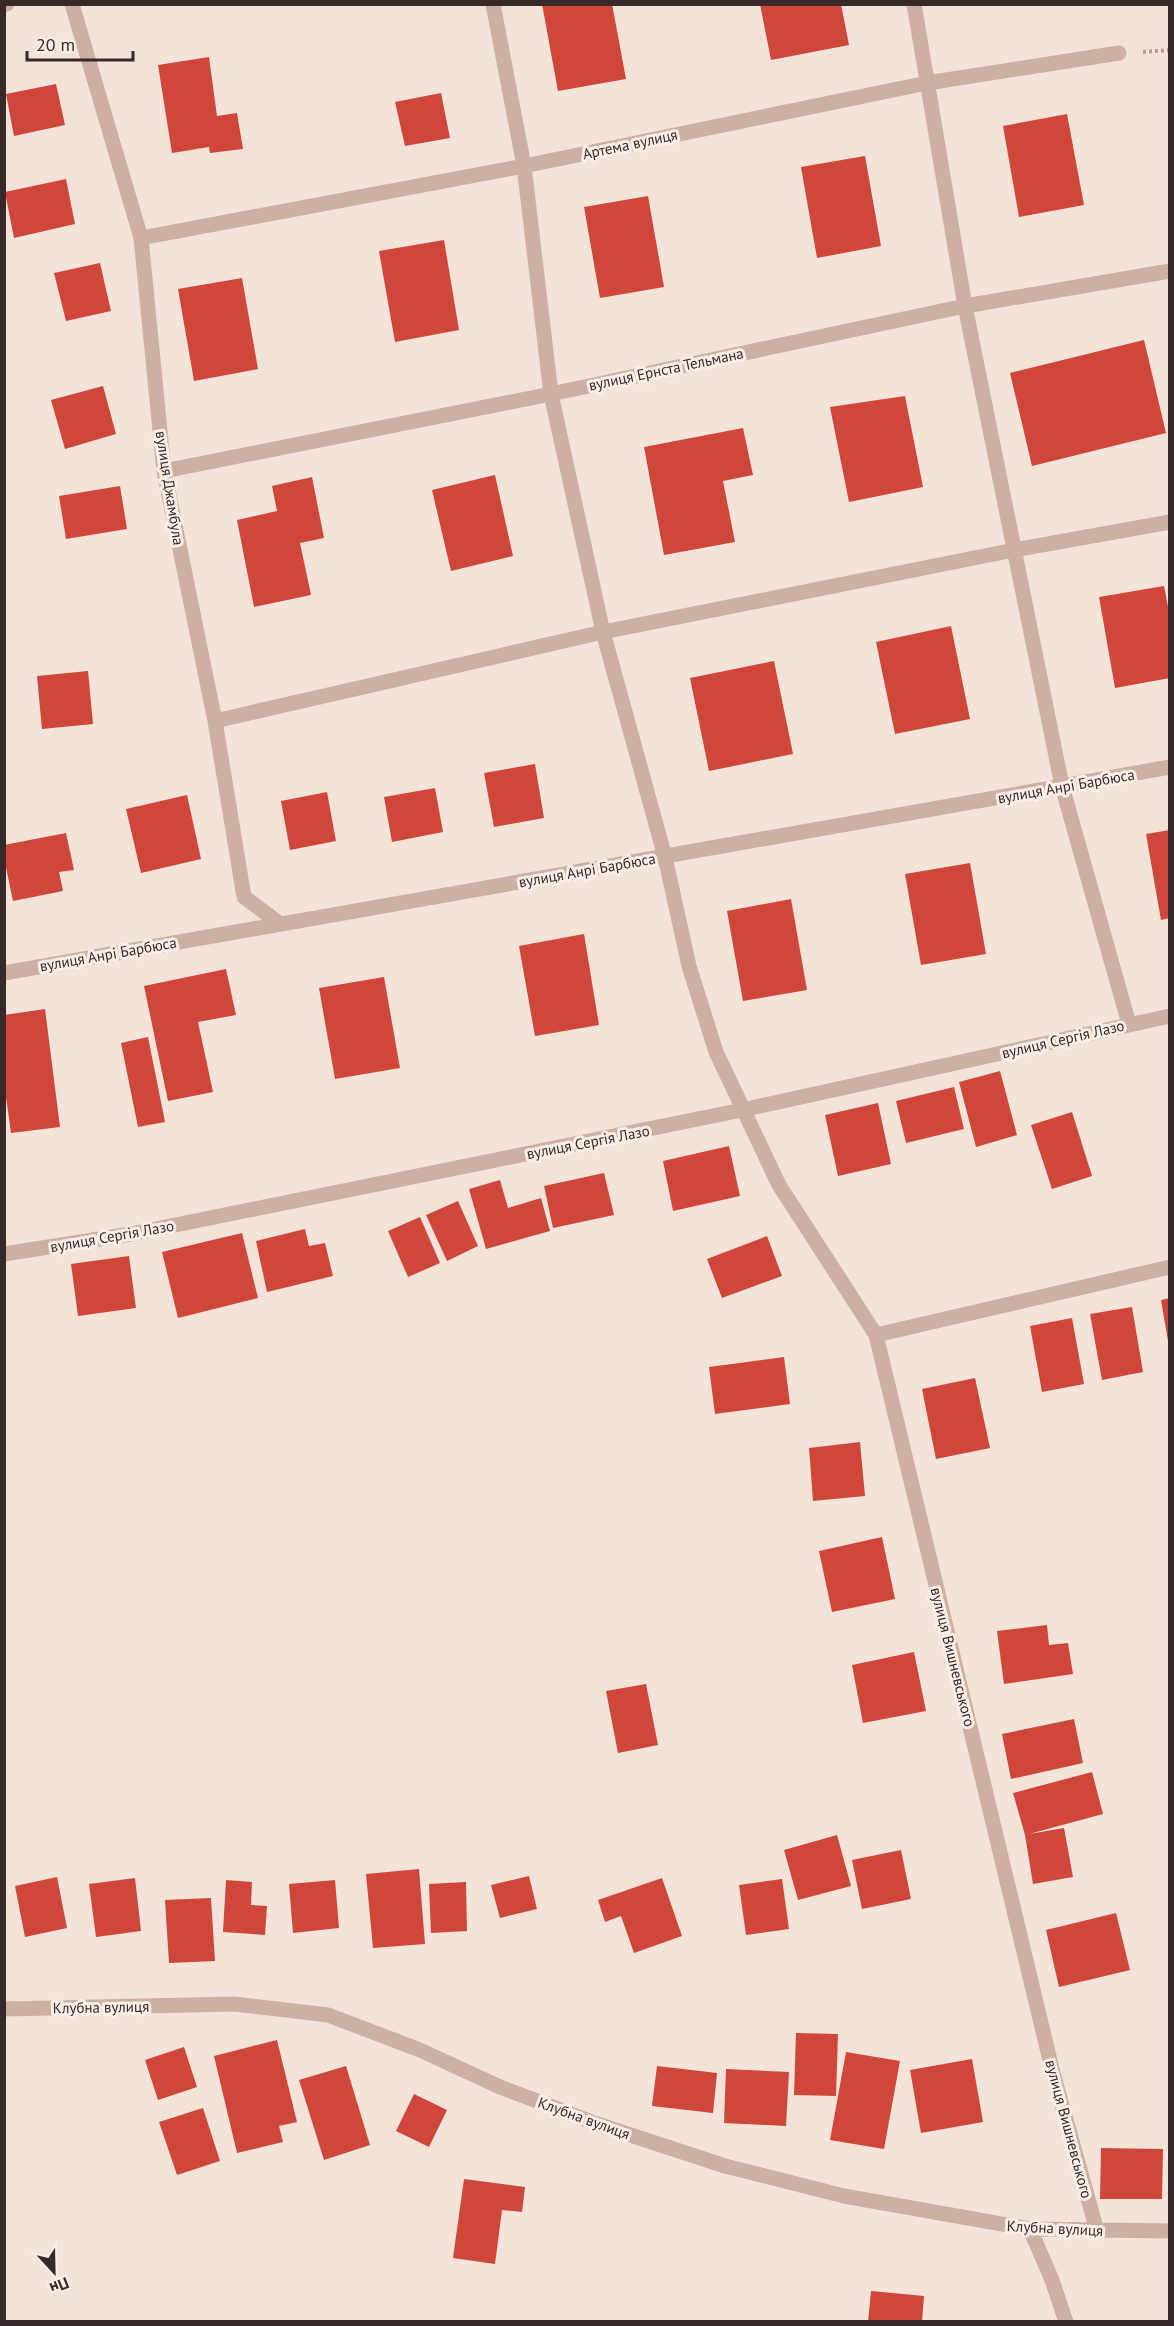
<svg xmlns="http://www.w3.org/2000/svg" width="1174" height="2326" font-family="'PT Sans',sans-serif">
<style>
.building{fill:#cf473b}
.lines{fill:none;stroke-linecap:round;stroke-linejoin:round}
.path{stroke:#b89a8e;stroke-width:4;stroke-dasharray:3 3;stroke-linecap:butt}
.minor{stroke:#ccb0a4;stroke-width:15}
.labels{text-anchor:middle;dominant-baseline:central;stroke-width:6;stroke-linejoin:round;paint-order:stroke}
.street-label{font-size:15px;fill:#372927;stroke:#fbeee6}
</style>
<rect width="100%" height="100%" fill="#f3e3d9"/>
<!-- building -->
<path class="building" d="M542 4H612L626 79 558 91Z
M760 4H841L849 45 771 60Z
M209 57 217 116 237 113 243 149 210 153 209 147 172 153 158 65Z
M56 84 65 125 14 136 6 94Z
M441 93 450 138 405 146 395 102Z
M1067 114 1084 205 1019 217 1003 126Z
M865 156 881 246 817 258 801 167Z
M66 179 75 224 14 238 5 192Z
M648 196 664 287 600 298 584 207Z
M444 240 459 330 395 342 379 251Z
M100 263 111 311 66 321 54 273Z
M242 278 258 369 194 381 178 289Z
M1144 340 1166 433 1032 466 1010 373Z
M103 386 116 434 65 449 51 400Z
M905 396 923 487 849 502 830 407Z
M743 428 753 475 723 481 735 542 664 555 644 447Z
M495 475 513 556 451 571 432 490Z
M312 477 324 538 300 543 311 595 254 607 237 520 277 511 272 486Z
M120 486 127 529 66 539 59 496Z
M1164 586 1170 617V678L1115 688 1099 597Z
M951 626 970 719 895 734 876 642Z
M774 661 793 754 709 771 690 678Z
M88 671 93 724 42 729 37 676Z
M535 764 544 818 494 827 484 773Z
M435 788 443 832 392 842 384 797Z
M327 792 336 841 290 850 281 801Z
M187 795 201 859 141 873 126 809Z
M1170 830V918L1161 920 1146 834Z
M66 833 74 870 59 872 63 891 13 901 4 858V845Z
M970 863 986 954 921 965 905 874Z
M791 899 807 990 743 1001 727 911Z
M584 934 599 1025 535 1036 519 946Z
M226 969 236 1015 198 1022 213 1092 168 1101 144 986Z
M384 977 400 1068 335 1079 319 988Z
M45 1009 60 1127 11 1133 4 1083V1015Z
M148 1037 165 1122 138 1127 121 1043Z
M1000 1071 1017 1135 976 1147 959 1082Z
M954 1087 964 1129 906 1143 896 1101Z
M878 1103 891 1164 838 1176 825 1115Z
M1072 1112 1092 1176 1052 1189 1031 1125Z
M729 1146 740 1196 673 1211 663 1161Z
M604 1173 614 1215 553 1228 544 1186Z
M500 1180 508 1208 541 1198 550 1231 486 1249 469 1189Z
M458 1201 478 1246 447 1261 426 1215Z
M420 1217 440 1263 408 1277 388 1231Z
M305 1229 309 1246 325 1243 333 1276 267 1292 256 1241Z
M242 1233 258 1298 178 1318 162 1252Z
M767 1236 782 1276 722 1298 707 1259Z
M129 1256 136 1308 78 1316 71 1264Z
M1170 1298V1341H1168L1161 1300Z
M1132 1307 1143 1372 1102 1380 1090 1314Z
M1072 1318 1084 1384 1042 1392 1030 1326Z
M784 1357 790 1404 715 1414 709 1367Z
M975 1378 990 1448 936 1459 922 1389Z
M860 1442 865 1496 813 1501 809 1448Z
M882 1537 895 1599 832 1612 819 1551Z
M1047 1625 1049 1645 1068 1643 1073 1674 1004 1684 997 1631Z
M914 1652 926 1711 863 1723 852 1665Z
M646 1684 658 1745 618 1753 606 1691Z
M1074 1719 1083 1763 1011 1779 1002 1734Z
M1092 1772 1103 1814 1029 1834 1064 1828 1073 1877 1033 1884 1025 1835 1013 1793Z
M837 1835 851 1886 798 1900 784 1850Z
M901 1850 911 1899 862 1909 852 1860Z
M419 1869 425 1944 373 1948 366 1874Z
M529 1876 537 1909 500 1918 491 1885Z
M57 1877 67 1928 25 1937 15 1886Z
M135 1878 141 1931 96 1937 89 1884Z
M662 1878 682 1936 634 1953 621 1916 605 1922 598 1900Z
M782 1879 789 1929 746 1935 739 1885Z
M226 1880 252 1882 251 1905 267 1906 265 1935 223 1932Z
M335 1880 339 1928 293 1933 289 1884Z
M466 1882 467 1931 431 1933 429 1884Z
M211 1898 215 1961 169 1963 165 1900Z
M1116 1913 1130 1970 1059 1987 1046 1930Z
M796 2033 838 2034 836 2096 794 2095Z
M277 2040 297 2122 279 2126 283 2142 237 2153 214 2056Z
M184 2047 197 2087 158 2100 145 2060Z
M846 2052 900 2061 884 2149 830 2140Z
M972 2059 983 2122 921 2133 910 2070Z
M346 2066 370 2145 324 2160 299 2080Z
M657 2066 717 2073 713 2113 652 2106Z
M726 2069 789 2072 786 2126 724 2123Z
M414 2094 447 2110 429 2147 396 2131Z
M203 2108 220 2161 177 2175 159 2122Z
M1101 2148 1163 2149 1162 2199H1100Z
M464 2179 525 2187 522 2212 502 2210 495 2264 453 2258Z
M871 2291 924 2296 922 2322H868Z"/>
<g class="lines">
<!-- path -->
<path class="path" d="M1143 52 1170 50"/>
<!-- minor -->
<path class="minor" d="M72 4 141 238 164 471 215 721 244 897 279 923
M493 4 524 166 551 394 603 632 665 857 689 966 716 1052 779 1185 876 1335 1053 2073 1097 2231
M914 4 965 306 1062 786 1129 1024
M4 5 7 4
M141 238 524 166 927 83 1119 53
M164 471 551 394 965 306 1170 271
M215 721 603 632 1014 550 1170 522
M4 973 1170 767
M4 1254 131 1234 742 1110 1170 1016
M876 1335 1170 1267
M4 2009 235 2004 328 2015 420 2050 500 2087 597 2124 725 2166 844 2196 1030 2229 1170 2231
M1030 2229 1052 2280 1066 2322"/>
</g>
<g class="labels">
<!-- street labels -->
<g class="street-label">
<text transform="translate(630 144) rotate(-12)">Артема вулиця</text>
<text transform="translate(666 369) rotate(-12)">вулиця Ернста Тельмана</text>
<text transform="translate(170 488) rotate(81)">вулиця Джамбула</text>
<text transform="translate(1066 786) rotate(-10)">вулиця Анрі Барбюса</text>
<text transform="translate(587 870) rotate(-10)">вулиця Анрі Барбюса</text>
<text transform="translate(108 954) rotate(-10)">вулиця Анрі Барбюса</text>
<text transform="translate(1063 1039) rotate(-13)">вулиця Сергія Лазо</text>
<text transform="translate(588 1142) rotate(-11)">вулиця Сергія Лазо</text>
<text transform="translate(112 1236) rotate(-10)">вулиця Сергія Лазо</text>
<text transform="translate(953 1657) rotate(76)">вулиця Вишневського</text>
<text transform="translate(101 2007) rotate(-1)">Клубна вулиця</text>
<text transform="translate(584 2118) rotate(20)">Клубна вулиця</text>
<text transform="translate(1069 2129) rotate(75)">вулиця Вишневського</text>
<text transform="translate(1055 2228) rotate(3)">Клубна вулиця</text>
</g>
</g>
<!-- border -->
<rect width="1174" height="2326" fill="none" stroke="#372927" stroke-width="12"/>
<!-- north arrow -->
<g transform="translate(54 2272) rotate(158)" stroke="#fbeee6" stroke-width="4.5" paint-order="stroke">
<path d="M0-4.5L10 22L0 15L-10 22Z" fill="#372927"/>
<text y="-9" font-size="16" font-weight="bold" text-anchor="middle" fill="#372927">Пн</text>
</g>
<!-- scale -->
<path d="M27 51v9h106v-9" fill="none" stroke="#372927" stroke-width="3"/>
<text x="36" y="51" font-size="18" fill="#372927" stroke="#fbeee6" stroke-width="4.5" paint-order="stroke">20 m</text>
</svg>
